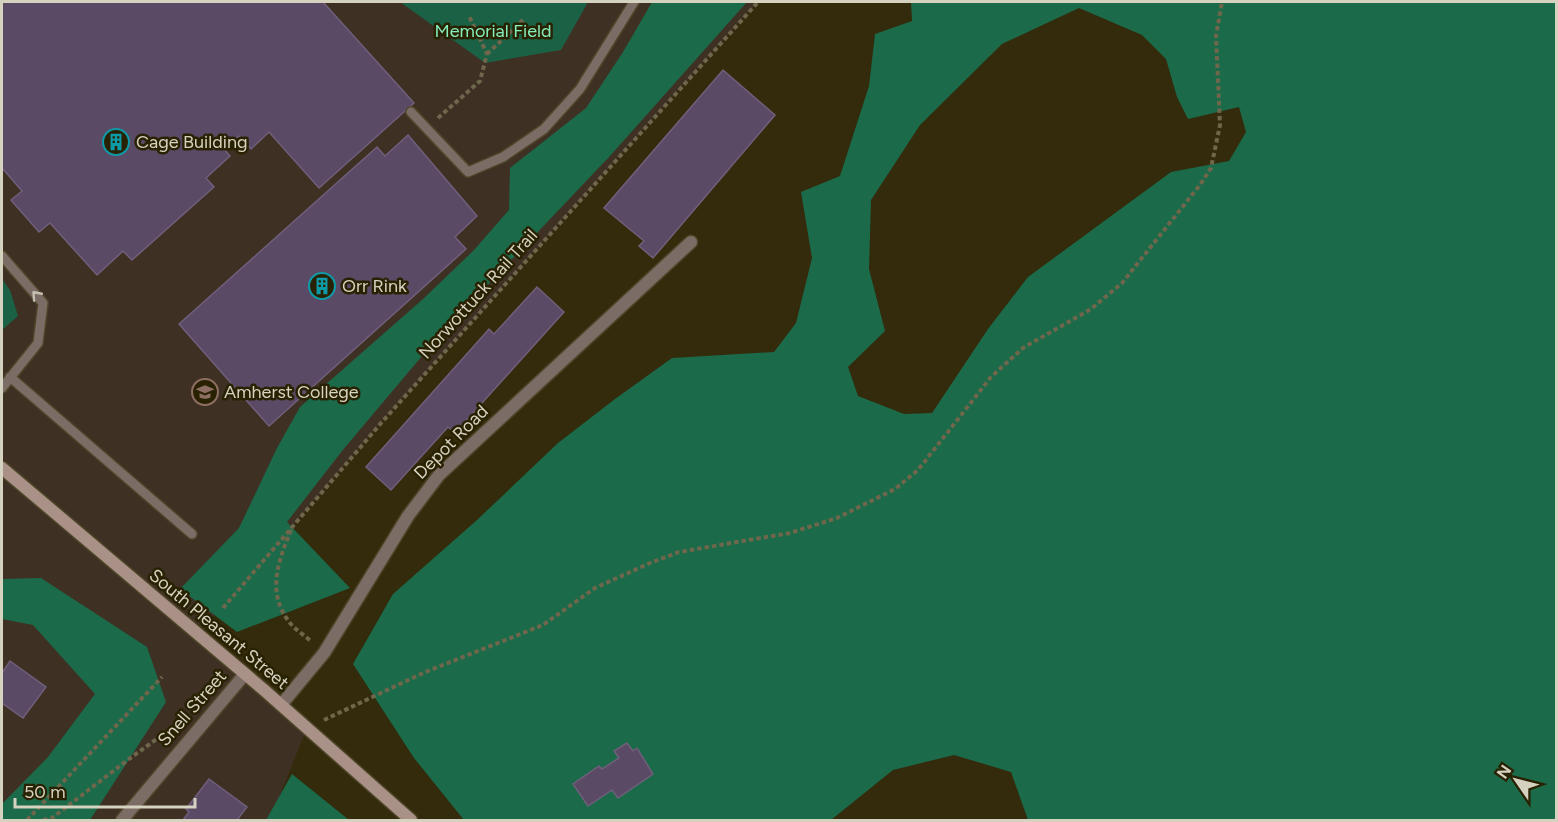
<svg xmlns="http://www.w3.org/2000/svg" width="1558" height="822" font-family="Figtree,sans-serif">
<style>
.industrial{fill:#3f3024}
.green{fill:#1b6145}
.forest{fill:#1b6a4a;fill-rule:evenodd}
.building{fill:#5b4a65;stroke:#705f7b;stroke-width:1.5}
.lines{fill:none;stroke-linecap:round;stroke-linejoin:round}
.service-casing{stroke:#4d4628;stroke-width:12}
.minor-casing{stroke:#4d4628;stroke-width:15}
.secondary-casing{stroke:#4d4628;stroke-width:15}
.path{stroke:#6e674c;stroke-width:4;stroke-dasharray:4.5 3;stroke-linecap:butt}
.service{stroke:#7c6c66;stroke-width:9}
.minor{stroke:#7c6c66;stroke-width:12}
.secondary{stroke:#aa9187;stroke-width:12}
.oneway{stroke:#c4beae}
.labels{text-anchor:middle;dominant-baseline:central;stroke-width:5;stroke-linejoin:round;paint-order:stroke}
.park-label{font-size:18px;fill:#84edbc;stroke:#292202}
.poi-label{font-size:18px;fill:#d6d2c0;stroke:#292202;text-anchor:start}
.street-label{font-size:18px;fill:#d6d2c0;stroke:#292202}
</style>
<rect width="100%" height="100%" fill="#332b0b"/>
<!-- industrial -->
<path class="industrial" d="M2 2H758L382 422 223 608 195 632 307 728 270 820H2Z"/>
<!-- green -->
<path class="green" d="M400 2H588L561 50 485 63Z
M2 279 10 290 18 316 2 330Z"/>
<!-- forest -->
<path class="forest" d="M652 2H747L610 156 438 337 342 451 287 522 350 588 237 632 180 589 239 528 277 448 300 407 423 299 474 250 509 210 510 168 586 108 623 52Z
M911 2H1556V820H1028L1011 772 954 755 893 770 831 820H464L414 758 353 664 393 594 477 520 558 443 615 399 672 358 774 352 796 323 812 258 801 192 840 176 869 86 875 34 912 21ZM1079 8 1142 35 1166 59 1177 97 1188 119 1239 107 1246 132 1229 161 1171 172 1028 277 988 329 932 413 904 414 858 396 848 367 885 331 869 269 871 200 920 125 1002 44Z
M41 578 147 647 166 702 90 820H2V804L48 757 95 694 33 625 2 619V579Z
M292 774 349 820H266Z"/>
<!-- building -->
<path class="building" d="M2 2H323L414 103 319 188 269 132 251 149 239 136 224 149 230 156 206 178 214 187 132 260 123 251 97 275 50 223 39 232 11 200 22 191 2 168Z
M723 70 775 115 653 258 639 246 644 241 604 208Z
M408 135 477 216 455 237 466 249 269 426 179 324 377 147 385 156Z
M537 287 564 312 455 433 448 427 391 490 366 467 489 329 494 334Z
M10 661 46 687 23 718 2 703V673Z
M627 743 633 751 637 748 653 774 618 798 612 790 588 806 573 784 599 766 602 769 619 758 614 751Z
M209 779 247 807 237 820H183L189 812 186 809Z"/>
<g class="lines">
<defs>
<path id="service" d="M411 112 468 172 503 157 544 129 580 89 634 2
M2 256 43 303 38 343 2 388
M10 377 192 534"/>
<path id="minor" d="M281 705 324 653 408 516 439 475 691 242
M122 820 245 674"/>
<path id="secondary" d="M2 468 264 690 411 820"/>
</defs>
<!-- service casing -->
<use href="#service" class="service-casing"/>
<!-- minor casing -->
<use href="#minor" class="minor-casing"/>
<!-- secondary casing -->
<use href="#secondary" class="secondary-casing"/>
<!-- path -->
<path class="path" d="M487 54 525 18
M438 118 480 81 487 54 469 16
M291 530C278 562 266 593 290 623 296 630 305 636 312 642
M223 608 382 422 758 2
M324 720 423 673 543 625 595 588 650 563 679 552 790 533 837 518 895 489 918 470 991 377 1023 348 1091 309 1122 283 1200 185 1211 168 1220 125 1216 36 1222 2
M27 820 162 677
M43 820 52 818 129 759 176 725"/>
<!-- service -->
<use href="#service" class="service"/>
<!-- minor -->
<use href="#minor" class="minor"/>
<!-- secondary -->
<use href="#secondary" class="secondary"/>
</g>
<!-- one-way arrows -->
<defs><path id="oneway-chevron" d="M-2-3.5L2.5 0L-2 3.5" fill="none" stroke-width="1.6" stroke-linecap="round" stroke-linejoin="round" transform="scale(1.5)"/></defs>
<use class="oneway" href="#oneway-chevron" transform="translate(36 295) rotate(-132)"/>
<!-- icons -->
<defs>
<symbol id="building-ring" viewBox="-11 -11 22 22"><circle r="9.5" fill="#292202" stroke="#0f9aa8" stroke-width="1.5"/><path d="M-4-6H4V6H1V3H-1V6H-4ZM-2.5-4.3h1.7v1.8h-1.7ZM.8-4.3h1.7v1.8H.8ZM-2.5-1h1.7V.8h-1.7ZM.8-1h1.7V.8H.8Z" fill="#0f9aa8"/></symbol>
<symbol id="university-ring" viewBox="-11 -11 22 22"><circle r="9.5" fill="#292202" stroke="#8d6e63" stroke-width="1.5"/><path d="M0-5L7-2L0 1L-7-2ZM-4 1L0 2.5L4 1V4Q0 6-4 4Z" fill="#8d6e63"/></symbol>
</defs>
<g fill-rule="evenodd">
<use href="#building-ring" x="101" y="127" width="30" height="30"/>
<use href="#building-ring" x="307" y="271" width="30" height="30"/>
<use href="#university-ring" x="190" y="377" width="30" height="30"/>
</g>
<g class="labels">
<!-- park labels -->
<g class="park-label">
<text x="493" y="31">Memorial Field</text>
</g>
<!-- poi labels -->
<g class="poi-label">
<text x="136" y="142">Cage Building</text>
<text x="342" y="286">Orr Rink</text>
<text x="224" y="392">Amherst College</text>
</g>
<!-- street labels -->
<g class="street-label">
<text transform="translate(478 294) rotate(-48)">Norwottuck Rail Trail</text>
<text transform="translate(451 442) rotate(-45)">Depot Road</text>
<text transform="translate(219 629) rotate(40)">South Pleasant Street</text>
<text transform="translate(192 708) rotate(-49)">Snell Street</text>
</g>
</g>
<!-- border -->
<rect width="1558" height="822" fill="none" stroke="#d6d2c0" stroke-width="6"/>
<!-- north arrow -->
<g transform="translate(1516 780) rotate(305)" stroke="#292202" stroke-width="4.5" paint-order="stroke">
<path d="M0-4.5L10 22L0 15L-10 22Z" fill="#d6d2c0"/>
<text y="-9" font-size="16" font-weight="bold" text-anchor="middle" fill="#d6d2c0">N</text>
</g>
<!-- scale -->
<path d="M15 798v9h180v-9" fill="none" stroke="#d6d2c0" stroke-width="3"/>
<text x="24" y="798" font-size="18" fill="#d6d2c0" stroke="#292202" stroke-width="4.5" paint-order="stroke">50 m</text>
</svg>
